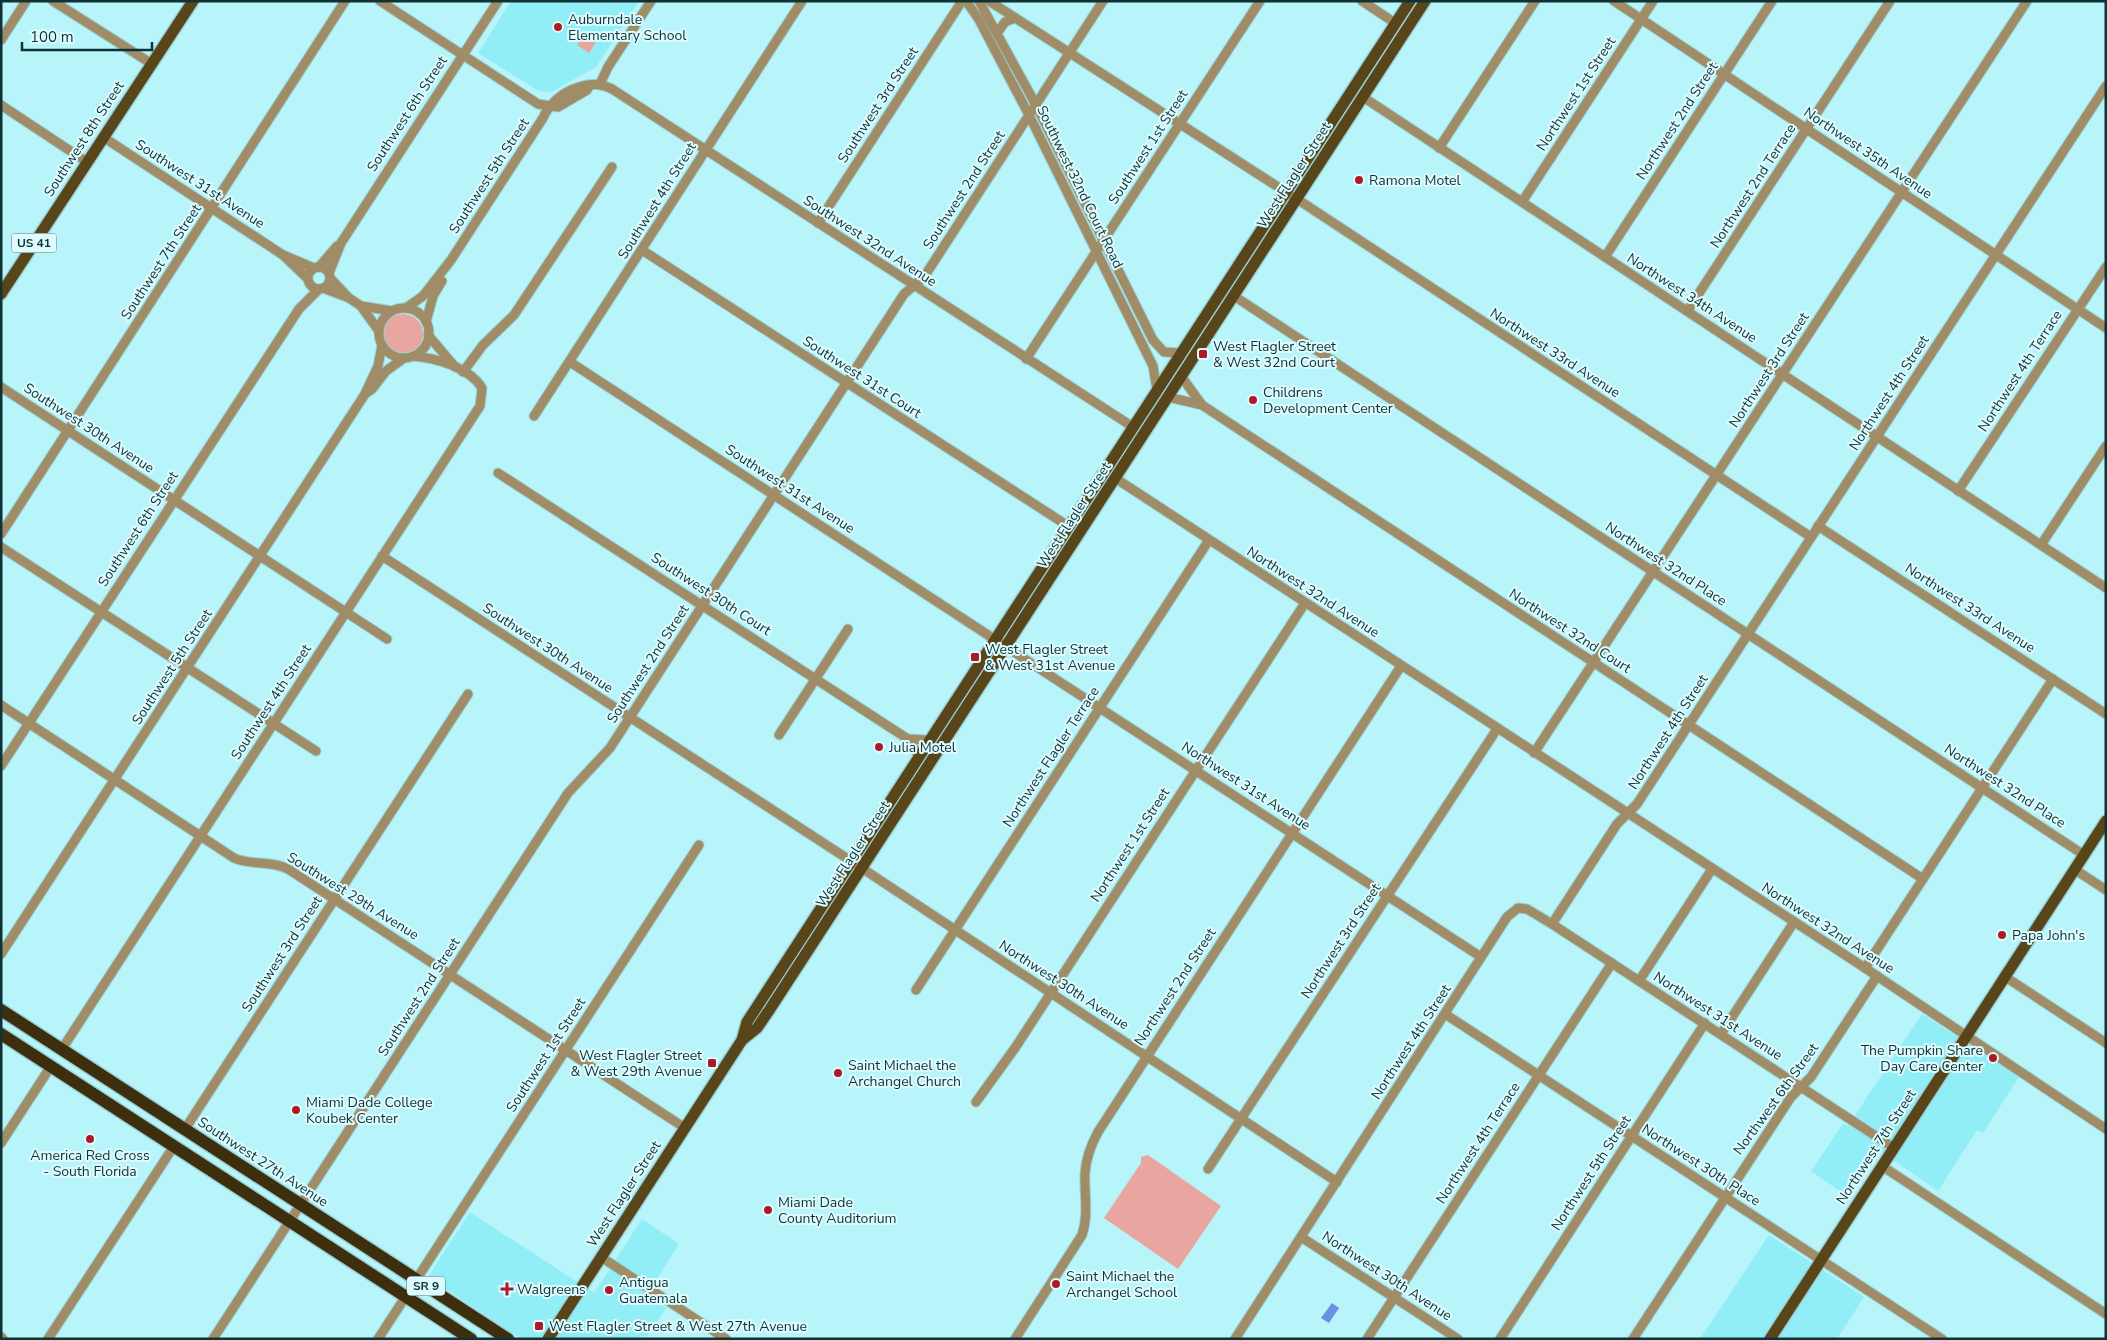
<svg xmlns="http://www.w3.org/2000/svg" width="2107" height="1340" font-family="'Nunito Sans',sans-serif">
  <style>
    .built { fill: #91edf6 }
    .green { fill: #e9a5a0 }
    .water { fill: #6b92e2 }
    .lines { fill: none; stroke-linecap: round; stroke-linejoin: round }
    .minor-casing { stroke: #99d2d7; stroke-width: 11 }
    .major-casing { stroke: #99d2d7; stroke-width: 14 }
    .highway-casing { stroke: #99d2d7; stroke-width: 15 }
    .minor { stroke: #a08d67; stroke-width: 9 }
    .major { stroke: #59451a; stroke-width: 11 }
    .highway { stroke: #3d2e0e; stroke-width: 12 }
    .poi-dot { fill: #ad1a26; stroke: #defcff; stroke-width: 2 }
    .labels { text-anchor: middle; dominant-baseline: central; stroke-width: 4; stroke-linejoin: round; paint-order: stroke }
    .shield { fill: #defcff; stroke: #4e6f72; stroke-width: 1 }
    .shield-label { font-size: 12px; font-weight: bold; fill: #103235 }
    .poi-label { font-size: 14px; fill: #103235; stroke: #defcff; text-anchor: start }
    .street-label { font-size: 14px; fill: #103235; stroke: #defcff }
  </style>
  <rect width="100%" height="100%" fill="#b7f5fb"/>
  <!-- built -->
  <g class="built">
    <path d="M511 1H639L596 67 551 92 539 91 478 53Z"/>
    <path d="M1922 1014 2019 1077 1983 1133 1977 1130 1938 1191 1879 1150 1847 1196 1811 1171 1843 1124 1848 1126Z"/>
    <path d="M470 1212 594 1293 642 1219 679 1244 646 1296 666 1308 646 1338 641 1335 639 1339H522L428 1277Z"/>
    <path d="M1769 1235 1864 1297 1837 1339H1700Z"/>
  </g>
  <!-- green -->
  <g class="green">
    <path d="M584 35 596 42 589 53 577 45Z"/>
    <circle cx="403" cy="334" r="20"/>
    <path d="M1148 1155 1221 1206 1178 1269 1104 1218 1141 1163V1157Z"/>
  </g>
  <!-- water -->
  <path class="water" d="M1332 1303 1339 1308 1329 1323 1321 1318Z"/>
  <g class="lines">
    <defs>
      <g id="minor">
        <path d="M53 1 152 64"/>
        <path d="M380 1 538 104 558 107 587 90 590 85"/>
        <path d="M966 1 978 18 1029 115 1153 366 1157 390"/>
        <path d="M979 1 1036 105 1153 340 1164 352 1181 353"/>
        <path d="M989 1 1303 203 1811 537"/>
        <path d="M1362 1 1395 23"/>
        <path d="M1614 1 2106 328"/>
        <path d="M997 33 1005 22 1015 18"/>
        <path d="M1 40 26 1"/>
        <path d="M600 84 608 67 651 1"/>
        <path d="M1363 97 2106 588"/>
        <path d="M1 105 87 162"/>
        <path d="M103 137 283 255 307 278"/>
        <path d="M1439 148 1535 1"/>
        <path d="M1522 202 1653 1"/>
        <path d="M818 223 962 1"/>
        <path d="M642 250 1068 526"/>
        <path d="M283 255 314 268"/>
        <path d="M1605 257 1772 1"/>
        <circle cx="319" cy="278" r="11"/>
        <path d="M319 267 337 246"/>
        <path d="M329 273 341 243 498 1"/>
        <path d="M330 278 349 298 361 306 379 331"/>
        <path d="M323 288 347 297"/>
        <path d="M1234 296 2084 855"/>
        <path d="M361 306 392 311"/>
        <path d="M406 308 423 296 451 260 543 118C553 94 587 76 612 89L1133 427"/>
        <circle cx="404" cy="333" r="25"/>
        <path d="M1688 310 1890 1"/>
        <path d="M426 322 433 296 442 281"/>
        <path d="M428 335 455 367"/>
        <path d="M1026 359 1260 1"/>
        <path d="M570 362 1481 957"/>
        <path d="M463 372 483 345 514 315 612 167"/>
        <path d="M1181 376 1202 405"/>
        <path d="M1 387 387 639"/>
        <path d="M365 394 372 389 386 371 404 358"/>
        <path d="M1168 397 1202 405 1923 879"/>
        <path d="M534 416 802 1"/>
        <path d="M498 473 908 739 929 740"/>
        <path d="M1115 478 1865 968 2106 1129"/>
        <path d="M1958 491 2106 267"/>
        <path d="M1818 526 2106 714"/>
        <path d="M1 534 345 1"/>
        <path d="M2041 545 2106 446"/>
        <path d="M1 547 316 751"/>
        <path d="M382 556 851 861 1337 1182"/>
        <path d="M1 705 234 858C252 866 270 860 288 869L685 1128"/>
        <path d="M779 735 848 629"/>
        <path d="M908 739 919 756"/>
        <path d="M1534 753 2027 1"/>
        <path d="M1 766 299 309 319 289"/>
        <path d="M2074 869 2106 890"/>
        <path d="M1552 924 1617 824 1637 804 2106 86"/>
        <path d="M1 954 365 394 378 366 382 345"/>
        <path d="M1865 968 2053 679"/>
        <path d="M2004 976 2106 1043"/>
        <path d="M1639 981 1712 869"/>
        <path d="M916 990 1209 540"/>
        <path d="M1445 1014 1942 1339"/>
        <path d="M1721 1034 1794 922"/>
        <path d="M62 1049 480 406 482 388C469 367 436 358 413 356"/>
        <path d="M976 1102 1015 1048 1305 603"/>
        <path d="M185 1129 468 694"/>
        <path d="M1 1143 51 1066"/>
        <path d="M1882 1166 2106 1314"/>
        <path d="M1208 1169 1497 729"/>
        <path d="M1301 1237 1458 1339"/>
        <path d="M601 1257 726 1339"/>
        <path d="M416 1280 699 845"/>
        <path d="M1 1337 3 1339"/>
        <path d="M48 1339 174 1146"/>
        <path d="M213 1339 568 793 610 748 904 294 924 277 1103 1"/>
        <path d="M378 1339 406 1296"/>
        <path d="M1015 1339 1082 1235C1089 1214 1084 1194 1085 1173 1086 1158 1091 1145 1098 1132L1401 666"/>
        <path d="M1235 1339 1507 917 1518 908 1527 909 1552 924 1894 1148"/>
        <path d="M1367 1339 1612 963"/>
        <path d="M1500 1339 1705 1023"/>
        <path d="M1633 1339 1791 1097 1811 1077 1877 976"/>
      </g>
      <g id="major">
        <path d="M1 294 193 1"/>
        <path d="M742 1040 747 1022 1410 1"/>
        <path d="M548 1339 742 1040 757 1028 770 1009 1425 1"/>
        <path d="M1770 1339 2106 821"/>
      </g>
      <g id="highway">
        <path d="M1 1010 508 1339"/>
        <path d="M1 1034 471 1339"/>
      </g>
    </defs>
    <!-- minor casing -->
    <use href="#minor" class="minor-casing"/>
    <!-- major casing -->
    <use href="#major" class="major-casing"/>
    <!-- highway casing -->
    <use href="#highway" class="highway-casing"/>
    <!-- minor -->
    <use href="#minor" class="minor"/>
    <!-- major -->
    <use href="#major" class="major"/>
    <!-- highway -->
    <use href="#highway" class="highway"/>
  </g>
  <!-- markers -->
  <g class="poi-dot">
    <circle cx="558" cy="27" r="5"/>
    <circle cx="1359" cy="180" r="5"/>
    <rect x="1198" y="349" width="10" height="10" rx="2.5"/>
    <circle cx="1253" cy="400" r="5"/>
    <rect x="970" y="652" width="10" height="10" rx="2.5"/>
    <circle cx="879" cy="747" r="5"/>
    <circle cx="2002" cy="935" r="5"/>
    <circle cx="1993" cy="1058" r="5"/>
    <rect x="707" y="1058" width="10" height="10" rx="2.5"/>
    <circle cx="838" cy="1073" r="5"/>
    <circle cx="296" cy="1110" r="5"/>
    <circle cx="90" cy="1139" r="5"/>
    <circle cx="768" cy="1210" r="5"/>
    <circle cx="1056" cy="1284" r="5"/>
    <path d="M504.5 1281.5h5v5h5v5h-5v5h-5v-5h-5v-5h5z"/>
    <circle cx="609" cy="1290" r="5"/>
    <rect x="534" y="1321" width="10" height="10" rx="2.5"/>
  </g>
  <g class="labels">
    <!-- shield labels -->
    <g class="shield">
      <rect x="11.5" y="233.5" width="45" height="19" rx="4"/>
      <rect x="407" y="1276.5" width="38" height="19" rx="4"/>
    </g>
    <g class="shield-label">
      <text x="34" y="243">US 41</text>
      <text x="426" y="1286">SR 9</text>
    </g>
    <!-- poi labels -->
    <g class="poi-label">
      <text x="568" y="19">Auburndale<tspan x="568" dy="16">Elementary School</tspan></text>
      <text x="1369" y="180">Ramona Motel</text>
      <text x="1213" y="346">West Flagler Street<tspan x="1213" dy="16">&amp; West 32nd Court</tspan></text>
      <text x="1263" y="392">Childrens<tspan x="1263" dy="16">Development Center</tspan></text>
      <text x="985" y="649">West Flagler Street<tspan x="985" dy="16">&amp; West 31st Avenue</tspan></text>
      <text x="889" y="747">Julia Motel</text>
      <text x="2012" y="935">Papa John's</text>
      <text x="1983" y="1050" text-anchor="end">The Pumpkin Share<tspan x="1983" dy="16">Day Care Center</tspan></text>
      <text x="702" y="1055" text-anchor="end">West Flagler Street<tspan x="702" dy="16">&amp; West 29th Avenue</tspan></text>
      <text x="848" y="1065">Saint Michael the<tspan x="848" dy="16">Archangel Church</tspan></text>
      <text x="306" y="1102">Miami Dade College<tspan x="306" dy="16">Koubek Center</tspan></text>
      <text x="90" y="1155" text-anchor="middle">America Red Cross<tspan x="90" dy="16">- South Florida</tspan></text>
      <text x="778" y="1202">Miami Dade<tspan x="778" dy="16">County Auditorium</tspan></text>
      <text x="1066" y="1276">Saint Michael the<tspan x="1066" dy="16">Archangel School</tspan></text>
      <text x="619" y="1282">Antigua<tspan x="619" dy="16">Guatemala</tspan></text>
      <text x="517" y="1289">Walgreens</text>
      <text x="549" y="1326">West Flagler Street &amp; West 27th Avenue</text>
    </g>
    <!-- street labels -->
    <g class="street-label">
      <text transform="translate(1576 94) rotate(-57)">Northwest 1st Street</text>
      <text transform="translate(878 105) rotate(-57)">Southwest 3rd Street</text>
      <text transform="translate(407 114) rotate(-57)">Southwest 6th Street</text>
      <text transform="translate(1677 121) rotate(-57)">Northwest 2nd Street</text>
      <text transform="translate(84 139) rotate(-57)">Southwest 8th Street</text>
      <text transform="translate(1148 147) rotate(-57)">Southwest 1st Street</text>
      <text transform="translate(1868 153) rotate(34)">Northwest 35th Avenue</text>
      <text transform="translate(1294 175) rotate(-57)">West Flagler Street</text>
      <text transform="translate(489 176) rotate(-57)">Southwest 5th Street</text>
      <text transform="translate(200 184) rotate(33)">Southwest 31st Avenue</text>
      <text transform="translate(1753 186) rotate(-57)">Northwest 2nd Terrace</text>
      <text transform="translate(1080 187) rotate(64)">Southwest 32nd Court Road</text>
      <text transform="translate(964 190) rotate(-57)">Southwest 2nd Street</text>
      <text transform="translate(657 201) rotate(-58)">Southwest 4th Street</text>
      <text transform="translate(870 241) rotate(33)">Southwest 32nd Avenue</text>
      <text transform="translate(161 262) rotate(-57)">Southwest 7th Street</text>
      <text transform="translate(1692 298) rotate(33)">Northwest 34th Avenue</text>
      <text transform="translate(1555 353) rotate(33)">Northwest 33rd Avenue</text>
      <text transform="translate(1769 370) rotate(-57)">Northwest 3rd Street</text>
      <text transform="translate(2020 371) rotate(-57)">Northwest 4th Terrace</text>
      <text transform="translate(862 377) rotate(33)">Southwest 31st Court</text>
      <text transform="translate(1889 393) rotate(-57)">Northwest 4th Street</text>
      <text transform="translate(89 428) rotate(33)">Southwest 30th Avenue</text>
      <text transform="translate(790 489) rotate(33)">Southwest 31st Avenue</text>
      <text transform="translate(1074 515) rotate(-57)">West Flagler Street</text>
      <text transform="translate(138 529) rotate(-57)">Southwest 6th Street</text>
      <text transform="translate(1666 564) rotate(33)">Northwest 32nd Place</text>
      <text transform="translate(1313 592) rotate(33)">Northwest 32nd Avenue</text>
      <text transform="translate(711 594) rotate(33)">Southwest 30th Court</text>
      <text transform="translate(1970 608) rotate(33)">Northwest 33rd Avenue</text>
      <text transform="translate(1570 631) rotate(33)">Northwest 32nd Court</text>
      <text transform="translate(548 648) rotate(33)">Southwest 30th Avenue</text>
      <text transform="translate(648 664) rotate(-57)">Southwest 2nd Street</text>
      <text transform="translate(172 667) rotate(-57)">Southwest 5th Street</text>
      <text transform="translate(271 702) rotate(-57)">Southwest 4th Street</text>
      <text transform="translate(1668 732) rotate(-57)">Northwest 4th Street</text>
      <text transform="translate(1051 757) rotate(-57)">Northwest Flagler Terrace</text>
      <text transform="translate(1246 786) rotate(33)">Northwest 31st Avenue</text>
      <text transform="translate(2005 786) rotate(33)">Northwest 32nd Place</text>
      <text transform="translate(1130 845) rotate(-57)">Northwest 1st Street</text>
      <text transform="translate(853 854) rotate(-57)">West Flagler Street</text>
      <text transform="translate(353 896) rotate(32)">Southwest 29th Avenue</text>
      <text transform="translate(1828 928) rotate(33)">Northwest 32nd Avenue</text>
      <text transform="translate(1341 941) rotate(-57)">Northwest 3rd Street</text>
      <text transform="translate(282 954) rotate(-57)">Southwest 3rd Street</text>
      <text transform="translate(1064 985) rotate(33)">Northwest 30th Avenue</text>
      <text transform="translate(1175 987) rotate(-57)">Northwest 2nd Street</text>
      <text transform="translate(419 997) rotate(-57)">Southwest 2nd Street</text>
      <text transform="translate(1718 1016) rotate(33)">Northwest 31st Avenue</text>
      <text transform="translate(1411 1042) rotate(-57)">Northwest 4th Street</text>
      <text transform="translate(546 1055) rotate(-57)">Southwest 1st Street</text>
      <text transform="translate(1776 1099) rotate(-54)">Northwest 6th Street</text>
      <text transform="translate(1478 1143) rotate(-57)">Northwest 4th Terrace</text>
      <text transform="translate(1876 1147) rotate(-57)">Northwest 7th Street</text>
      <text transform="translate(263 1162) rotate(33)">Southwest 27th Avenue</text>
      <text transform="translate(1701 1165) rotate(33)">Northwest 30th Place</text>
      <text transform="translate(1591 1173) rotate(-57)">Northwest 5th Street</text>
      <text transform="translate(624 1194) rotate(-57)">West Flagler Street</text>
      <text transform="translate(1387 1276) rotate(33)">Northwest 30th Avenue</text>
    </g>
  </g>
  <!-- border -->
  <rect width="2107" height="1340" fill="none" stroke="#103235" stroke-width="5"/>
  <!-- scale -->
  <path d="M22 42v8h130v-8" fill="none" stroke="#103235" stroke-width="2.5"/>
  <text x="30" y="42" font-size="15" fill="#103235" stroke="#defcff" stroke-width="4" paint-order="stroke">100 m</text>
</svg>
